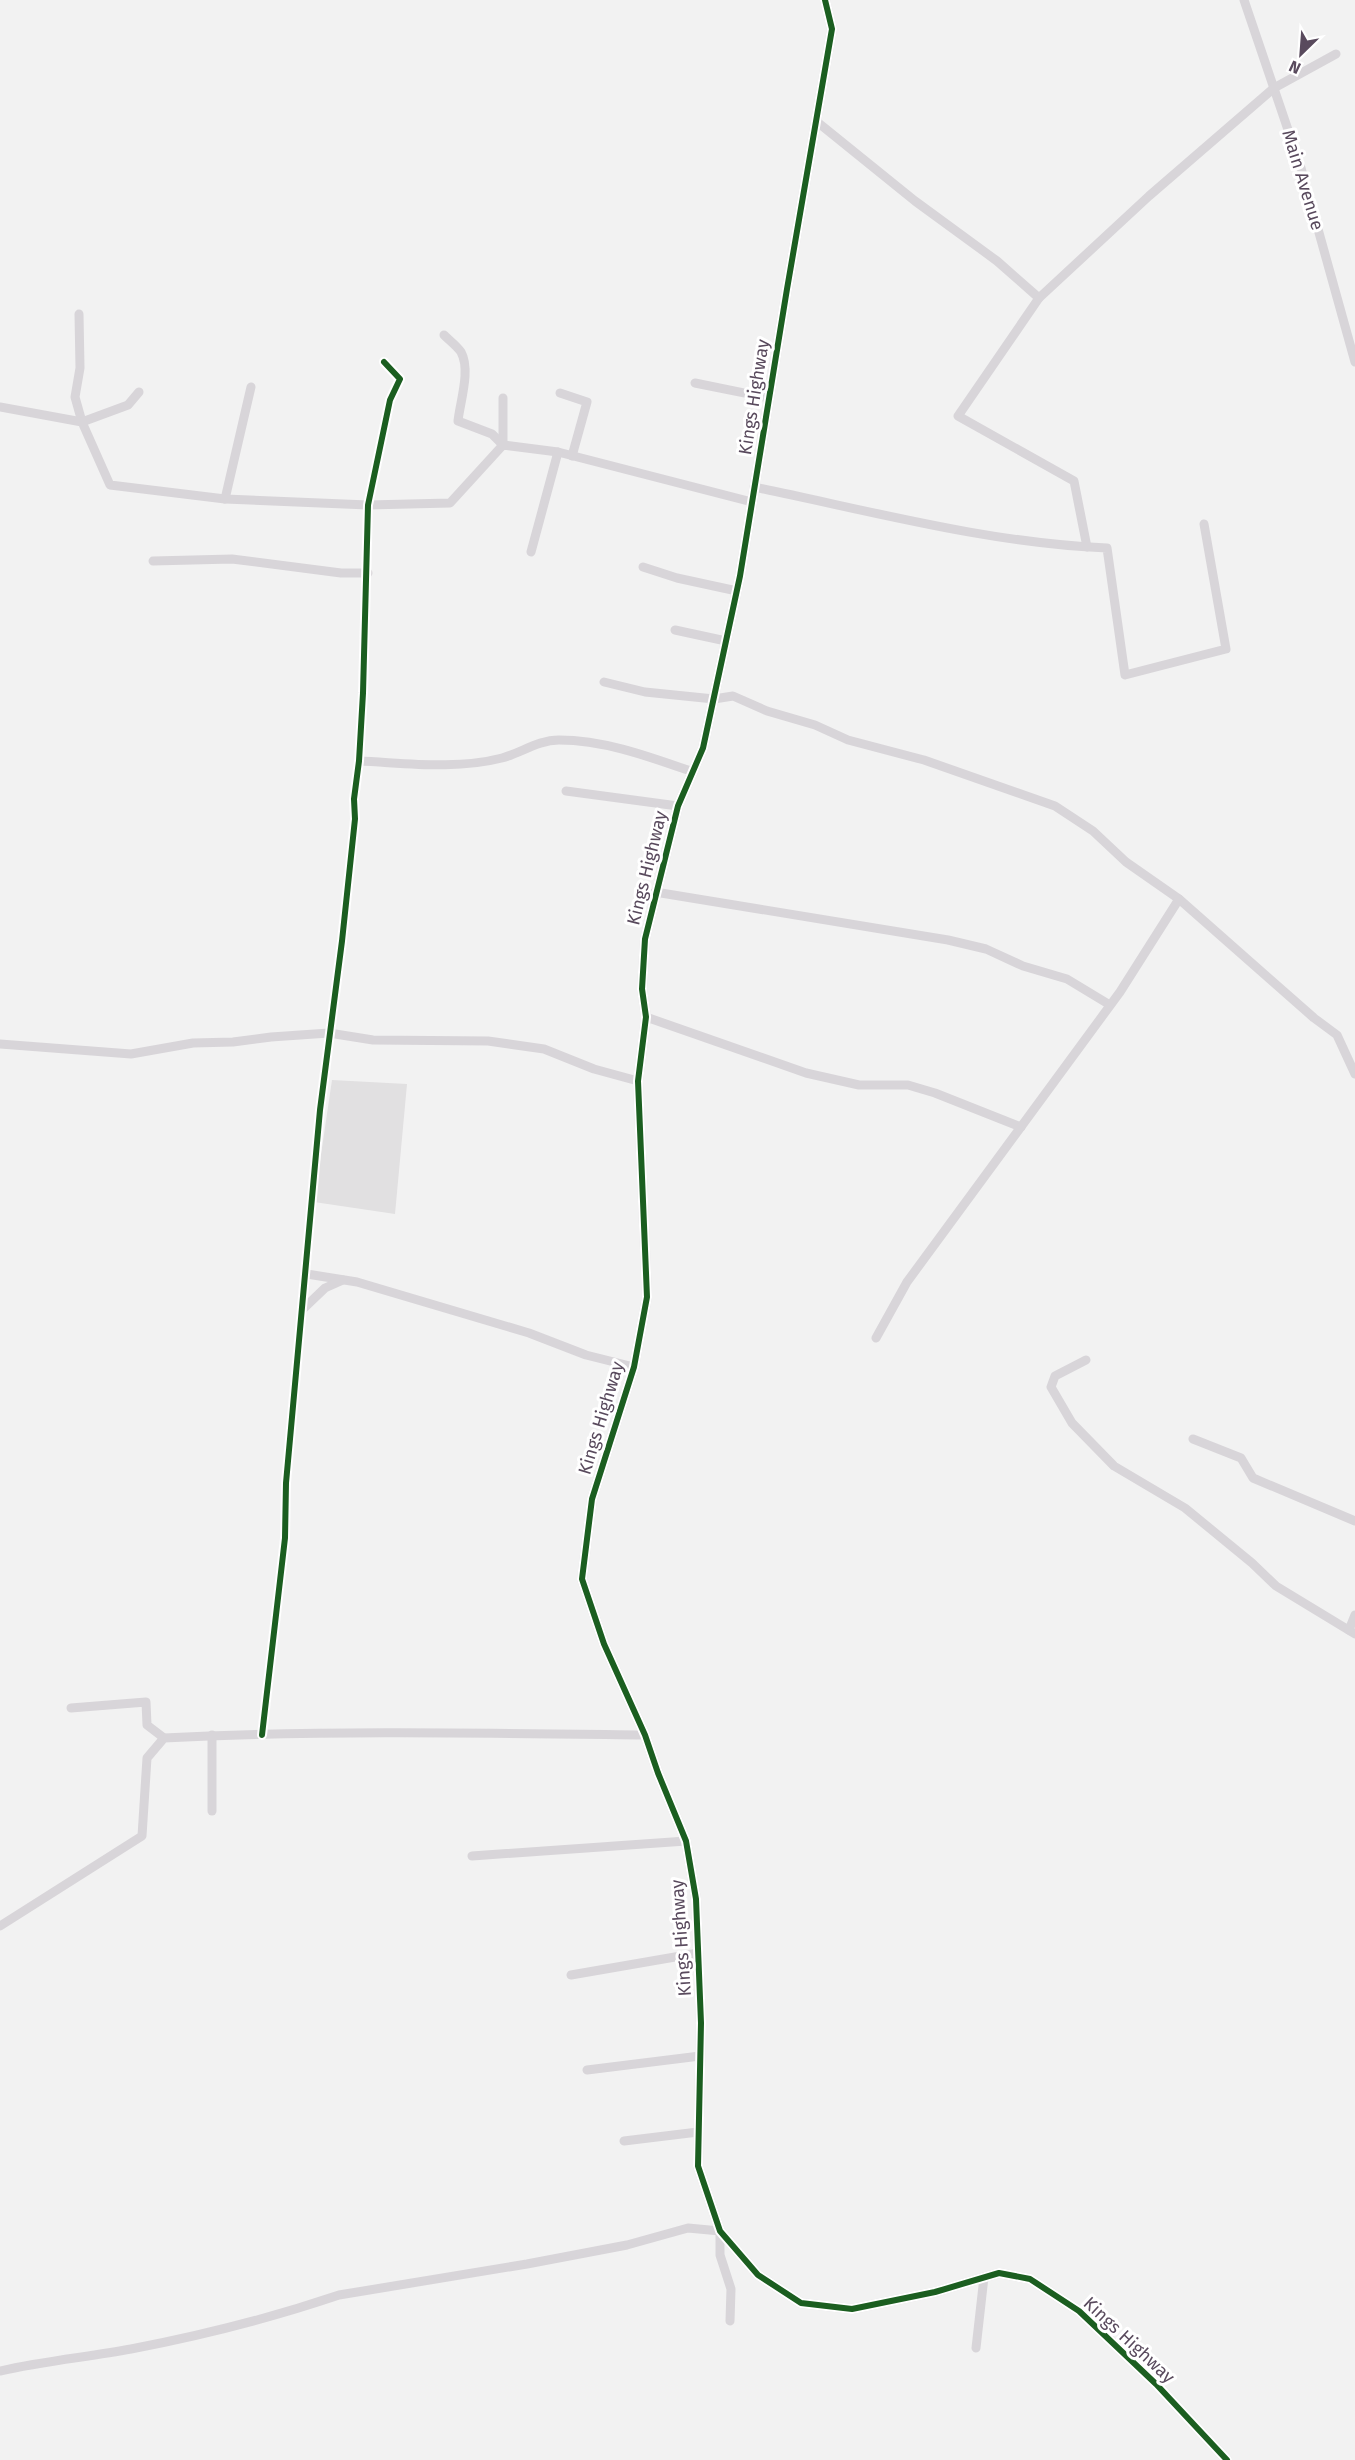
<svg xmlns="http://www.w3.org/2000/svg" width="1355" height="2460" font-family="'Fira Sans',sans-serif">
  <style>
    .education { fill: #e1e0e1 }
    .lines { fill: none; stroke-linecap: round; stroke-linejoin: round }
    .minor { stroke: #d8d5d9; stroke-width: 9 }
    .tertiary { stroke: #d8d5d9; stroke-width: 10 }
    .cycleway-casing { stroke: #fff; stroke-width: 10 }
    .cycleway { stroke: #1b5e20; stroke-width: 6 }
    .labels { text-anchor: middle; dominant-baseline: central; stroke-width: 6; stroke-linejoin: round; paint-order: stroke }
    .street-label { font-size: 18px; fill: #594a5d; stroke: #fff }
  </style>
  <rect width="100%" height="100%" fill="#f2f2f2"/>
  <!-- education -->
  <path class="education" d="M332 1080 407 1084 395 1214 314 1202Z"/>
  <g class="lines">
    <!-- minor -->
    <g class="minor">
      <path d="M1244 0 1301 168 1355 362"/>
      <path d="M816 121 915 201 997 261 1039 298"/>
      <path d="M79 314 80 368 75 397 82 422 128 405 139 392"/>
      <path d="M444 335C449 340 457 346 461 352 471 370 460 402 458 421L492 434 503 445"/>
      <path d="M695 383 769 398"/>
      <path d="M560 393 587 402 572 456"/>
      <path d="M0 407 82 422 110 485 225 499 368 505 450 503 503 445 558 452 752 502"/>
      <path d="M503 445V398"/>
      <path d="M754 487C871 511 988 543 1107 548L1125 675 1226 649 1204 524"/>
      <path d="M225 499 251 387"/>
      <path d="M1087 547 1074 481 958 416 1039 298 1149 196 1274 88 1336 54"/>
      <path d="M531 552 558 452"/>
      <path d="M153 561 232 559 341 573H368"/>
      <path d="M643 567 677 578 737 591"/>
      <path d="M675 630 726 641"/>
      <path d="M604 682 645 692 714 699 733 696 767 711 815 725 848 740 924 760 1055 806 1093 831 1126 862 1179 899 1314 1018 1337 1035 1355 1074"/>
      <path d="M359 761C406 763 455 770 502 758 521 753 538 740 559 740 605 740 650 757 693 772"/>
      <path d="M566 791 678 806"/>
      <path d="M655 892 948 940 986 949 1023 966 1067 979 1110 1005"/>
      <path d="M646 1017 806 1073 859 1085H908L935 1093 1021 1127"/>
      <path d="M0 1044 131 1054 193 1043 233 1042 271 1037 329 1033 373 1040 488 1041 544 1049 594 1069 638 1081"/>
      <path d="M307 1274 357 1282 529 1333 586 1355 634 1367"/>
      <path d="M302 1310 325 1288 343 1280"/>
      <path d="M876 1338 907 1282 1120 992 1179 899"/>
      <path d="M1086 1360 1055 1376 1051 1387 1072 1423 1114 1466 1185 1508 1252 1563 1276 1586 1355 1634"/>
      <path d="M1193 1439 1241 1458 1253 1478 1355 1521"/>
      <path d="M1349 1630 1355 1615"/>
      <path d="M71 1708 146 1702 147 1725 164 1738"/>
      <path d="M212 1735V1811"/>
      <path d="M262 1735 285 1538 286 1483 320 1110 342 941 355 819 354 799 359 761 363 693 368 505 390 400 400 379 384 362"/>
      <path d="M472 1856 686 1841"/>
      <path d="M0 1926 142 1836 147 1758 164 1738C324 1730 485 1733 645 1735"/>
      <path d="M571 1975 698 1953"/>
      <path d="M587 2070 700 2056"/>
      <path d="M624 2141 698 2132"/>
      <path d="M976 2348 984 2277"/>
      <path d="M0 2371C43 2361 88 2357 131 2349 199 2336 274 2317 339 2295L527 2264 627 2245 688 2228 720 2231V2255L731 2289 730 2321"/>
    </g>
    <!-- tertiary -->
    <path class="tertiary" d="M825 0 832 29 787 289 740 576 703 748 678 806 645 939 642 989 646 1017 638 1081 647 1297 634 1367 592 1499 582 1579 604 1644 645 1735 658 1773 686 1841 696 1899 701 2023 698 2166 720 2231 758 2275 801 2303 852 2309 935 2292 999 2273 1030 2279 1079 2311 1156 2384 1227 2460"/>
    <defs>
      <g id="cycleway">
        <path d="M825 0 832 29 787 289 740 576 703 748 678 806 645 939 642 989 646 1017 638 1081 647 1297 634 1367 592 1499 582 1579 604 1644 645 1735 658 1773 686 1841 696 1899 701 2023 698 2166 720 2231 758 2275 801 2303 852 2309 935 2292 999 2273 1030 2279 1079 2311 1156 2384 1227 2460"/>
        <path d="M262 1735 285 1538 286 1483 320 1110 342 941 355 819 354 799 359 761 363 693 368 505 390 400 400 379 384 362"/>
      </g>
    </defs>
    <!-- cycleway casing -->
    <use href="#cycleway" class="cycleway-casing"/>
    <!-- cycleway -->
    <use href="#cycleway" class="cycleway"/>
  </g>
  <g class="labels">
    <!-- street labels -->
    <g class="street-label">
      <text transform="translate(1303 180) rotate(73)">Main Avenue</text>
      <text transform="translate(754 397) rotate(-81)">Kings Highway</text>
      <text transform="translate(647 868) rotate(-76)">Kings Highway</text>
      <text transform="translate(601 1418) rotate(-73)">Kings Highway</text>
      <text transform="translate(681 1938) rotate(-94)">Kings Highway</text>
      <text transform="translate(1129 2340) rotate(43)">Kings Highway</text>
    </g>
  </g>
  <!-- north arrow -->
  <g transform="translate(1301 54) rotate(205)" stroke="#ffffff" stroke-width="4.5" paint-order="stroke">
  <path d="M0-4.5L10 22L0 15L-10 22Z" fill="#594a5d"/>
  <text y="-9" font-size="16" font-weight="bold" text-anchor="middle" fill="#594a5d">N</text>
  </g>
</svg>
